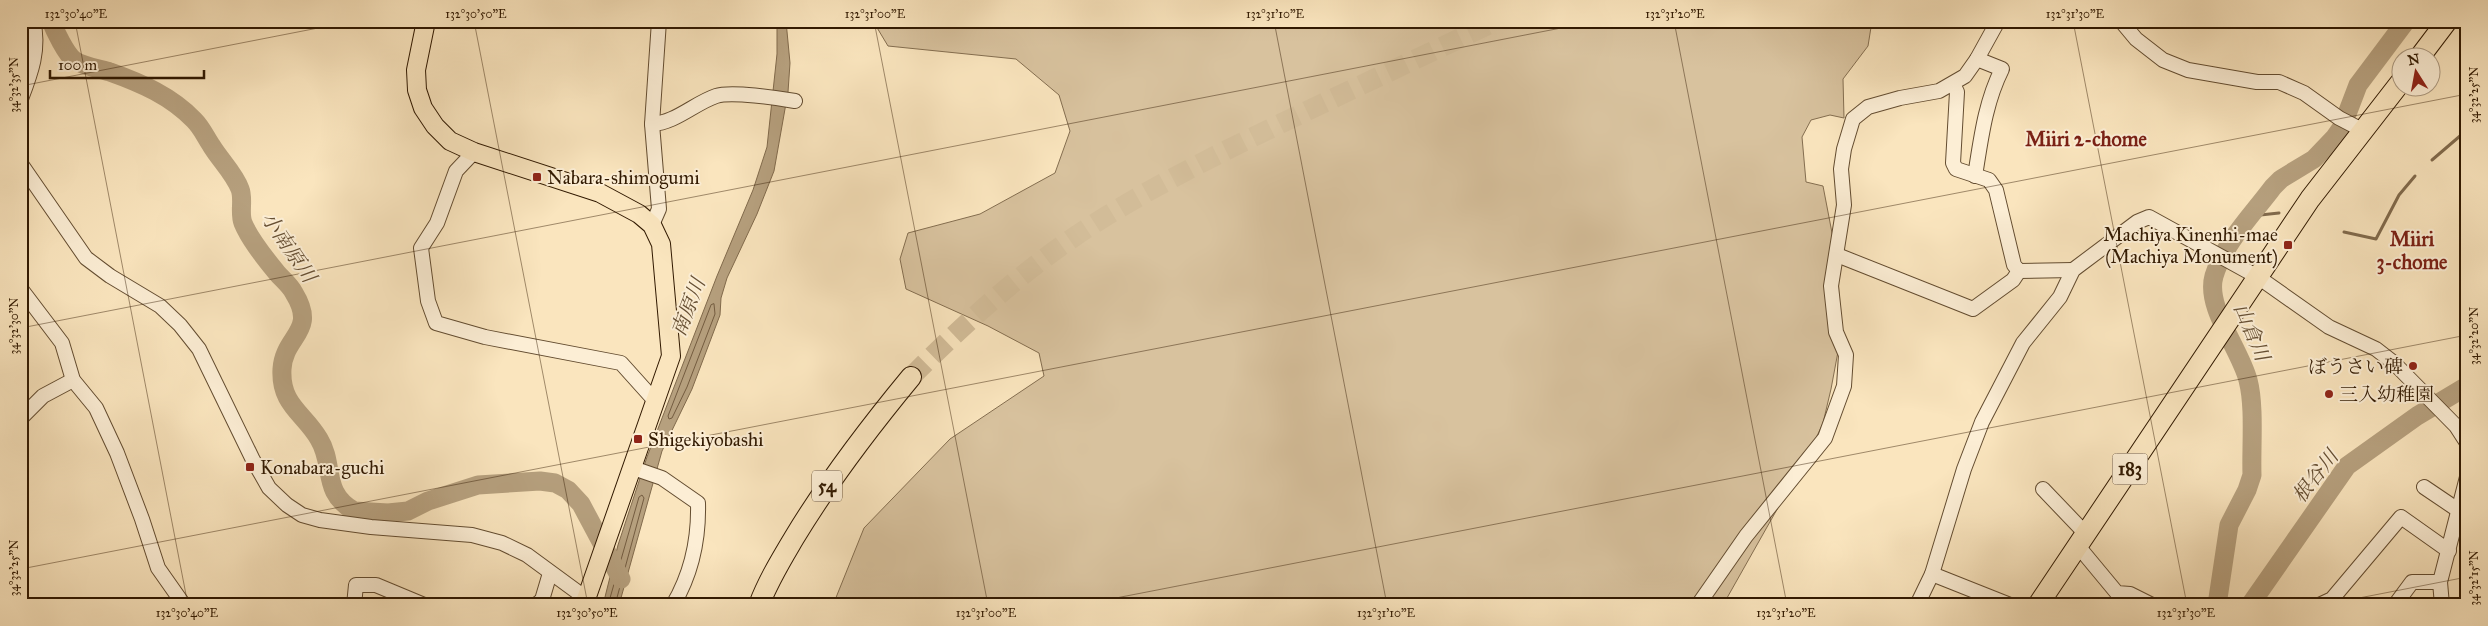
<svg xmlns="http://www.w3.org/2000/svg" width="2488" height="626" font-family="'IM FELL Great Primer','Noto Serif JP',serif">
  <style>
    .green { fill: #d8c29e; stroke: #846e50 }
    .water { fill: #b6a07e; stroke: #816a4c }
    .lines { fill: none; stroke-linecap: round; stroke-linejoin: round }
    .shore { stroke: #745c40; stroke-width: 1 }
    .stream { stroke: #816a4c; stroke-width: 3 }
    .river { stroke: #b6a07e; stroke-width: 19 }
    .highway-tunnel { stroke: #d2bc98; stroke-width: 20; stroke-dasharray: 20 10; stroke-linecap: butt }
    .minor-casing { stroke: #634c30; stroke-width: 16 }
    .major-casing { stroke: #311901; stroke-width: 20 }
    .highway-casing { stroke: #311901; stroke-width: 22 }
    .minor { stroke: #fceed5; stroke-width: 14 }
    .major { stroke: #fae5be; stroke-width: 18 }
    .highway { stroke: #fae5be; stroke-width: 20 }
    .ticks { fill: none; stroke: #311901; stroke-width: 1; stroke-opacity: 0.45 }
    .poi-dot { fill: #8f2418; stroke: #fceed5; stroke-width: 2 }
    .labels { text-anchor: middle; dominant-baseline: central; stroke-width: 4; stroke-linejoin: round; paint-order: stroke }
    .shield { fill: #fceed5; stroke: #6e5941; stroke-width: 1 }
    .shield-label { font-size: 18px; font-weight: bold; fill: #311901 }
    .poi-label { font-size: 19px; fill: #311901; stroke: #fceed5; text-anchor: start }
    .neighbourhood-label { font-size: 20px; font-weight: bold; fill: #7a1f14; stroke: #fceed5 }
    .water-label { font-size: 20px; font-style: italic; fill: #664f33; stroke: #fceed5 }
    .neatline { fill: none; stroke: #311901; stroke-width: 2 }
    .ticks-label { font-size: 12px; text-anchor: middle; fill: #311901 }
  </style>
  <rect width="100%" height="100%" fill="#fae5be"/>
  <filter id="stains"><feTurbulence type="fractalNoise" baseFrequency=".004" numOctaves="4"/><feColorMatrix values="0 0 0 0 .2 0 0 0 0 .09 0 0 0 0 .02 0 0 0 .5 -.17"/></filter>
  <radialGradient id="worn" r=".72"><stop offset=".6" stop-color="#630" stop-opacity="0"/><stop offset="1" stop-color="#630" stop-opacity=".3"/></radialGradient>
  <!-- green -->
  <path class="green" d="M873 21H1872L1868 46 1843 79 1844 118 1830 115 1811 120 1802 137 1806 182 1823 186 1838 264 1840 341 1831 389 1823 423 1810 451 1723 605H833L864 528 950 439 1044 376 1039 353 988 326 906 289 900 259 908 233 980 214 1055 173 1070 131 1059 95 1016 59 888 46Z"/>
  <!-- water -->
  <path class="water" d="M777 21H786L790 63 788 92 774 171 757 214 727 278 721 298 720 315 692 389 662 451 619 605H603L618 545 647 457 717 276 753 190 767 147 777 54Z"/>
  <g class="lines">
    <!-- shore -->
    <g class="shore">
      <path d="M714 304 715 314 687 387 672 418 669 419 668 416 711 305Z"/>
      <path d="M608 605 639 497 642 495 644 498 615 605"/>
    </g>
    <!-- stream -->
    <g class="stream">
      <path d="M2432 160 2467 130"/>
      <path d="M2251 216 2279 213"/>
      <path d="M2344 232 2376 239 2399 195 2415 176"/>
    </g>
    <!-- river -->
    <g class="river">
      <path d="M51 21C55 31 66 54 74 60 82 66 100 69 110 72 141 83 171 96 194 120 202 128 205 136 211 145 220 160 234 173 240 189 244 199 239 213 243 223 250 240 265 258 277 273 282 279 290 285 294 293 318 332 284 335 282 369 280 405 304 413 319 439 335 465 321 492 354 511L388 513 408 511 428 501 478 485 540 481 555 483 568 490 581 504 621 579"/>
      <path d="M2217 605 2229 525 2247 490 2252 475C2251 446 2255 407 2248 380 2240 349 2205 307 2214 276 2224 243 2253 214 2273 187L2281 179 2314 159 2335 137 2342 127 2358 85 2406 21"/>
      <path d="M2250 605 2347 466 2417 416 2467 386"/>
    </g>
    <!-- highway-tunnel -->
    <path class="highway-tunnel" d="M911 377C966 322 1023 270 1089 227 1159 182 1234 146 1309 110 1371 80 1434 51 1496 21"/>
    <defs>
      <g id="minor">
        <path d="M2121 21 2136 39 2163 60 2188 70 2257 82H2279L2304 93 2339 118 2364 131"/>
        <path d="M1953 84 1957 92 1953 163 1956 169 1989 180 1996 190 2014 265 2019 271 2073 270"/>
        <path d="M21 99C31 73 40 49 33 21"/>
        <path d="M652 124C675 123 695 103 716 96 731 91 778 98 795 101"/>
        <path d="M474 152 456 171 437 223 421 248 428 301 436 323 485 337 621 363 656 402"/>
        <path d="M21 164 86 258 110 276 160 306 180 325 199 349 253 460 269 488 287 505 302 515 320 520 371 527 472 535 502 543 527 555 587 599"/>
        <path d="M1975 176C1981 139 1985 103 2002 69L1977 59"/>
        <path d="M652 225 659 209 652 124 659 21"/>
        <path d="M1837 255 1973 309 2013 280 2019 271"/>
        <path d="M21 289 62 343 73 380 96 408 117 453 142 519 158 568 184 605"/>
        <path d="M21 418 43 396 73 380"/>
        <path d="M633 468 662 478 698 503C699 540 692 573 673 605"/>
        <path d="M2424 487 2458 510"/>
        <path d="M2043 489 2086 534"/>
        <path d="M2078 546 2117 593 2130 594 2152 605"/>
        <path d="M1932 574 2010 605"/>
        <path d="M354 605 356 585H376L424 605"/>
        <path d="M536 605 542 600 550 573"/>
        <path d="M1698 605 1746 536 1825 438 1844 386 1846 355 1836 332 1831 286 1844 205 1841 169 1844 149 1853 119 1868 107 1900 98 1939 91 1965 76 1977 59 1998 21"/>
        <path d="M1917 605 1932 574 1964 469 1982 422 2023 343 2060 297 2073 270 2137 222 2149 217 2258 277 2329 327 2376 349 2394 363 2456 426 2467 443"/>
        <path d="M2319 605 2332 599 2401 517 2449 551"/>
        <path d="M2395 605 2412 582H2440"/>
        <path d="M2442 605 2440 582 2467 477"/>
      </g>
      <path id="major" d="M426 21 416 70 417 90 423 108 435 126 450 141 474 152 600 193 639 214 652 225 661 244 671 356 584 605"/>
      <g id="highway">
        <path d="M2419 58 2447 21"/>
        <path d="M759 605C768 581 781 560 794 538 829 480 868 429 911 377"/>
        <path d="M2038 605 2310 199 2400 83"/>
      </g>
    </defs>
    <!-- minor casing -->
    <use href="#minor" class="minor-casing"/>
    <!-- major casing -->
    <use href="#major" class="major-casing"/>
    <!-- highway casing -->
    <use href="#highway" class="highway-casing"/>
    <!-- minor -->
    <use href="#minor" class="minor"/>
    <!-- major -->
    <use href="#major" class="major"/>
    <!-- highway -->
    <use href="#highway" class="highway"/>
  </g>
  <!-- ticks -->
  <path class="ticks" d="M75 21 188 605M474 21 588 605M874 21 988 605M1274 21 1387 605M1674 21 1787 605M2073 21 2187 605M21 86 354 21M21 328 1597 21M21 569 2467 94M1080 605 2467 335M2323 605 2467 577"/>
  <!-- markers -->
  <g class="poi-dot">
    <rect x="532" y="172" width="10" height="10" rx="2.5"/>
    <rect x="2283" y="240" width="10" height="10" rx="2.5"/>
    <circle cx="2413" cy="366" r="5"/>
    <circle cx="2329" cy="394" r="5"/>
    <rect x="633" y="434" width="10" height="10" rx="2.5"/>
    <rect x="245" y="462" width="10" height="10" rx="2.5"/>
  </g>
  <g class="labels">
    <!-- shield labels -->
    <g class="shield">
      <rect x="2112.5" y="453.5" width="35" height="31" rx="4"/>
      <rect x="812" y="470.5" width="30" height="31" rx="4"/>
    </g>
    <g class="shield-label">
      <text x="2130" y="469">183</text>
      <text x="827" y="486">54</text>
    </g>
    <!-- poi labels -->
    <g class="poi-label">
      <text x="547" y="177">Nabara-shimogumi</text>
      <text x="2278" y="234" text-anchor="end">Machiya Kinenhi-mae<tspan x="2278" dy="22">(Machiya Monument)</tspan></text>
      <text x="2403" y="366" text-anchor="end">ぼうさい碑</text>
      <text x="2339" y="394">三入幼稚園</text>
      <text x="648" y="439">Shigekiyobashi</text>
      <text x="260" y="467">Konabara-guchi</text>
    </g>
    <!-- neighbourhood labels -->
    <g class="neighbourhood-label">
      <text x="2086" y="139">Miiri 2-chome</text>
      <text x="2412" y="239">Miiri<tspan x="2412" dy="23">3-chome</tspan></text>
    </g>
    <!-- water labels -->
    <g class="water-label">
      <text transform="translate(289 247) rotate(56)">小南原川</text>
      <text transform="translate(688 307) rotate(-69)">南原川</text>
      <text transform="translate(2252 332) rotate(67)">山倉川</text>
      <text transform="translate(2315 476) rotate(-52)">根谷川</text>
    </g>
  </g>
  <!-- margin -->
  <rect width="2488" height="626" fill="none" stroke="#fae5be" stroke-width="55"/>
  <!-- north arrow -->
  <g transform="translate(2416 72) rotate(349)"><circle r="24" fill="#fceed5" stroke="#ab9980"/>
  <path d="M0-4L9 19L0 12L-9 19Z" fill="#8f2418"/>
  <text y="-8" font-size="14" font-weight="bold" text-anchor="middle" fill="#311901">N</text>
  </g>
  <!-- scale -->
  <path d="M50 70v8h154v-8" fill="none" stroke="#311901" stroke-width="2.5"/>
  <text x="58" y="70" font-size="15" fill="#311901" stroke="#fceed5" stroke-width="4" paint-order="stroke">100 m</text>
  <rect x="28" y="28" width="2432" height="570" class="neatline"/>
  <g class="ticks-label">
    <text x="76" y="18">132°30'40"E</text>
    <text x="476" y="18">132°30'50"E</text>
    <text x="875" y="18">132°31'00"E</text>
    <text x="1275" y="18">132°31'10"E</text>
    <text x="1675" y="18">132°31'20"E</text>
    <text x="2075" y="18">132°31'30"E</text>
    <text transform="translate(14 85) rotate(-90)" y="4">34°32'35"N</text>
    <text transform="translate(2474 95) rotate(-90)" y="4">34°32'25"N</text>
    <text transform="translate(14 326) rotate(-90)" y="4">34°32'30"N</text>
    <text transform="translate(2474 336) rotate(-90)" y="4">34°32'20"N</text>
    <text transform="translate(14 568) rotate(-90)" y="4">34°32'25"N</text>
    <text transform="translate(2474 578) rotate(-90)" y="4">34°32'15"N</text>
    <text x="187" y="617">132°30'40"E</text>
    <text x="587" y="617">132°30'50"E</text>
    <text x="986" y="617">132°31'00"E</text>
    <text x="1386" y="617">132°31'10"E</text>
    <text x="1786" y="617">132°31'20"E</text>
    <text x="2186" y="617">132°31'30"E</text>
  </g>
  <rect width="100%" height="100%" filter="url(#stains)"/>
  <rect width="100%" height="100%" fill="url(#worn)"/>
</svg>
